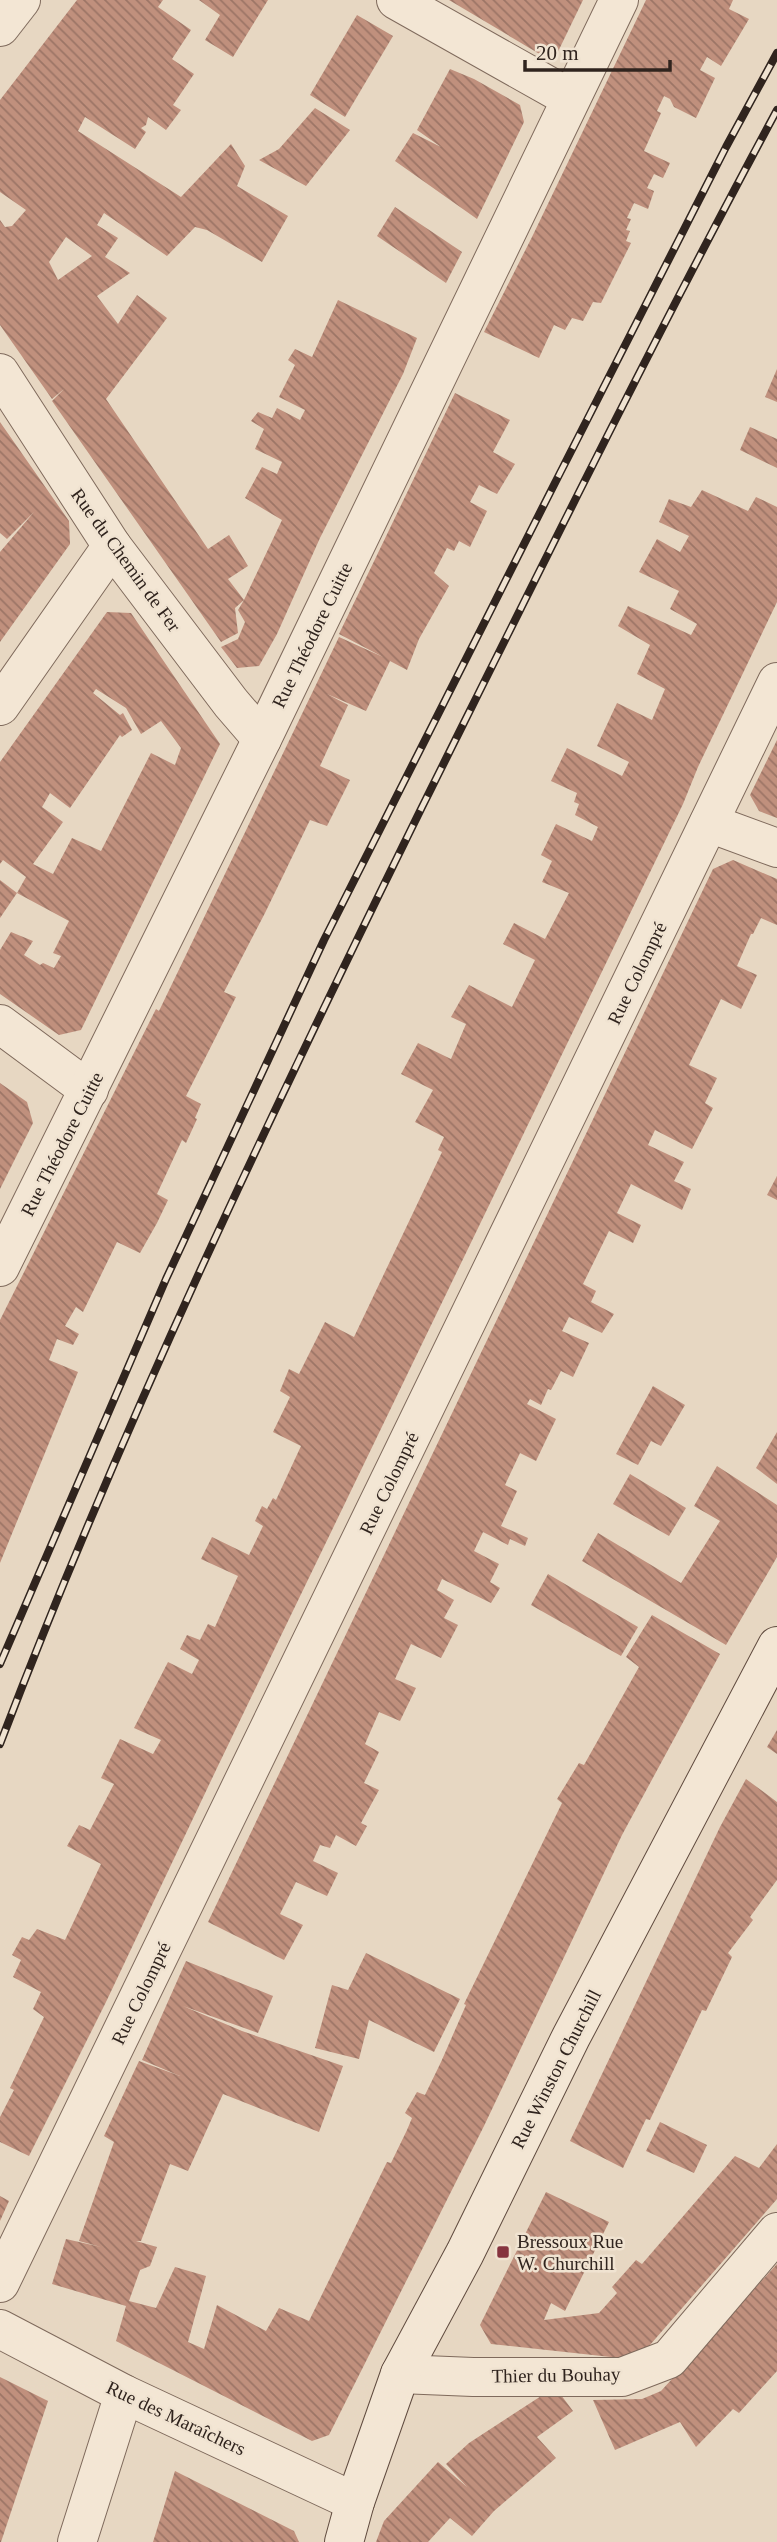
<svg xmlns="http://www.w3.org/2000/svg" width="777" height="2542" font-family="Georgia,serif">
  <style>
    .building { fill: url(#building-back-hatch); fill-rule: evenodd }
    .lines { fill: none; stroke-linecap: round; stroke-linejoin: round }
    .minor-casing { stroke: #7f6a5c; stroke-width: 40 }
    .secondary-casing { stroke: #604b3f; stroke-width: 40 }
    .minor { stroke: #f3e6d4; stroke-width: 38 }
    .secondary { stroke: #f3e6d4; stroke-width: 38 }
    .rail-casing { stroke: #30241e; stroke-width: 8 }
    .rail { stroke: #f0e3d1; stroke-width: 5; stroke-dasharray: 16; stroke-linecap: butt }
    .poi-dot { fill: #86343f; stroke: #f0e3d1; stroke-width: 2.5 }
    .labels { text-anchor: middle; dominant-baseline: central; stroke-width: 5; stroke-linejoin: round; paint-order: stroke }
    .street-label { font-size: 19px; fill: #30241e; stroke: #f0e3d1 }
    .poi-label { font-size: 19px; fill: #30241e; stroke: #f0e3d1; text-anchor: start }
  </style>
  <defs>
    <pattern id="building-back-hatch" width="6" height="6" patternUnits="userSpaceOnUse" patternTransform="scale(1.75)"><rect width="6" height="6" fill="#c0907d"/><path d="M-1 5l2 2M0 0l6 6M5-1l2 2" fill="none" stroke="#9c7566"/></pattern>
  </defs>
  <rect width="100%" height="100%" fill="#e7d7c2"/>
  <!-- building -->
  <g class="building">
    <path d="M77 0H163L158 7 191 30 172 59 194 74 173 105 181 110 166 130 148 117 146 125 141 128 146 132 135 149 85 117 78 131 181 197 231 144 245 166 237 186 288 216 262 262 207 230 195 227 167 256 104 213 97 225 118 238 105 257 130 273 97 296 118 324 137 295 167 318 106 399 208 549 229 535 248 566 228 579 244 600 282 520 245 498 262 467 277 474 282 462 255 449 264 429 251 421 258 412 272 418 277 408 300 420 305 410 279 397 295 365 288 360 295 349 312 357 338 300 417 338 403 374 320 538 277 634 259 666 237 668 221 647 238 639 245 622 238 610 244 600 235 608 238 633 221 642 52 401 64 389 52 399 0 325V220L5 227 12 226 26 210 0 192V100ZM66 237 92 256 58 280 49 262Z"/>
    <path d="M199 0H268L233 57 205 40 220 15Z"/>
    <path d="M449 0H583L553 62Z"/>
    <path d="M646 0H733L729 9 749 19 721 66 707 57 700 70 715 78 696 118 674 107 670 99 664 96 657 111 661 113 644 151 670 163 663 178 654 174 647 188 654 191 648 209 634 203 627 218 631 219 626 230 630 231 626 241 631 243 601 303 593 302 583 321 572 318 565 330 554 325 539 358 484 332 532 237Z"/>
    <path d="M357 15 393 36 345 117 310 95Z"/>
    <path d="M450 69 474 79 520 105 524 122 477 219 395 161 413 133 441 147 417 130Z"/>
    <path d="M315 108 350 130 306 186 259 160 279 149Z"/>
    <path d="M395 207 462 252 446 283 377 236Z"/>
    <path d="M777 369V402L765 397Z"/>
    <path d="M455 393 510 420 493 452 515 464 497 494 479 485 470 502 487 511 470 547 459 541 454 551 447 548 434 573 449 586 419 639 407 670 390 661 366 711 327 694 348 705 320 766 350 780 327 826 310 820 265 913 224 992 236 997 186 1096 201 1104 195 1118 197 1119 186 1143 182 1140 157 1194 168 1200 157 1223 140 1253 117 1242 83 1312 76 1307 65 1326 79 1334 73 1345 57 1339 49 1360 78 1372 0 1563V1320L156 1009 159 1011 339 637 383 657 339 634Z"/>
    <path d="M0 422 69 521 70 544 0 642V552L34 512 7 539 0 533Z"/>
    <path d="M750 427 777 439V468L740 450Z"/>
    <path d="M702 490 748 511 756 497 777 507V602L698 767 683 804 217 1768 106 2002 29 2156 0 2142V2117L14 2090 10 2088 44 2017 33 2009 41 1992 13 1977 21 1960 12 1955 22 1937 29 1940 37 1929 65 1940 101 1864 67 1846 79 1825 90 1830 114 1784 101 1778 120 1739 153 1754 161 1740 134 1728 168 1662 192 1674 199 1660 180 1649 187 1635 200 1640 208 1624 215 1627 238 1576 201 1559 212 1537 249 1555 263 1526 255 1521 262 1506 267 1509 273 1498 276 1500 301 1446 273 1432 290 1397 280 1391 289 1369 299 1374 325 1322 354 1337 442 1152 438 1150 444 1137 415 1122 433 1090 401 1074 418 1043 451 1059 466 1024 451 1017 469 985 512 1007 535 960 503 944 514 923 545 939 569 893 542 882 552 861 541 855 556 824 592 841 598 827 575 815 579 804 574 802 577 793 551 781 567 748 622 776 629 762 597 746 617 703 652 720 665 689 637 674 650 645 618 626 628 606 691 635 697 624 670 609 679 591 639 572 657 539 680 552 689 536 659 522 669 499 691 507Z"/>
    <path d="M107 612 131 613 220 744 81 1030 59 1035 0 994V950L11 932 33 941 24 955 40 965 43 963 54 968 61 956 53 953 69 921 17 893 26 877 3 860 0 864V762ZM96 689 126 708 141 734 161 721 181 748 175 765 151 753 101 851 72 838 53 874 33 864 63 822 42 807 50 793 70 808 120 735 122 737 132 730 123 713 120 715 93 693Z"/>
    <path d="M777 740V818L759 811 750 795Z"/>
    <path d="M733 860 777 879V925L761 918 753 934H751L737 966 757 975 741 1009 721 999 689 1065 717 1078 705 1103 713 1108 692 1149 655 1130 648 1145 684 1162 674 1181 691 1189 682 1210 631 1184 617 1213 641 1225 633 1243 609 1231 583 1284 596 1291 591 1302 614 1314 602 1333 569 1317 562 1331 589 1343 573 1377 561 1371 551 1390 548 1389 541 1405 530 1399 527 1404 556 1419 536 1461 520 1453 505 1485 517 1491 501 1526 528 1538 525 1546 510 1539 508 1545 483 1532 474 1551 499 1564 490 1582 500 1588 491 1603 442 1579 437 1590 454 1600 444 1618 458 1625 441 1658 411 1644 395 1679 416 1688 400 1721 379 1712 365 1744 379 1752 364 1783 379 1790 361 1823 367 1826 356 1846 336 1835 330 1848 320 1845 313 1861 338 1873 327 1896 296 1882 280 1914 303 1925 284 1960 208 1922 713 869Z"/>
    <path d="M0 880 17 893 0 918Z"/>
    <path d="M0 1083 27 1102 33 1123 0 1189Z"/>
    <path d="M777 1176V1200L767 1195Z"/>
    <path d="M653 1386 685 1405 661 1446 651 1441 638 1465 616 1454Z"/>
    <path d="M777 1432V1484L756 1468Z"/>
    <path d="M717 1466 777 1505V1557L726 1645 582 1561 598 1533 681 1583 720 1521 694 1506Z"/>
    <path d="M630 1474 686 1508 669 1536 613 1504Z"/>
    <path d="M548 1574 638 1627 621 1656 531 1605Z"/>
    <path d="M652 1615 720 1654 622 1835 484 2126 329 2435 312 2441 116 2341 126 2306 52 2284 66 2239 101 2247 79 2241 114 2142 104 2136 139 2061 180 2076 142 2060 186 1961 273 1996 258 2033 183 2006 242 2031 343 2066 319 2132 223 2094 188 2171 170 2164 141 2241H136L157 2247 150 2266 140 2270 129 2301 156 2308 175 2267 206 2276 188 2342 204 2349 217 2305 266 2331 279 2308 309 2321 387 2162 391 2163 407 2130 412 2118 405 2113 417 2092 425 2095 441 2062 466 2005 464 2004 562 1803 557 1799 579 1763 584 1765 639 1667 626 1657Z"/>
    <path d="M777 1730V1754L767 1747Z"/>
    <path d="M746 1779 777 1802V1880L750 1917 753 1920 728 1953 732 1957 706 2011 702 2010 650 2120 646 2119 623 2168 570 2141 720 1827Z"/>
    <path d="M366 1953 460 1999 434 2052 369 2020 359 2059 315 2048 332 1985 348 1990Z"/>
    <path d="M660 2122 707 2145 694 2173 646 2151Z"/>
    <path d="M777 2144V2199L643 2353 629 2359 491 2344 480 2325 546 2192 609 2222 565 2311 551 2303 544 2320 599 2313 617 2293 612 2287 636 2260 642 2264 735 2156 759 2168Z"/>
    <path d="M0 2196 9 2201 0 2221Z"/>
    <path d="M777 2264V2371L739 2413 733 2409 696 2447 680 2422 615 2450 593 2400 642 2399 661 2391Z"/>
    <path d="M0 2377 48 2401 1 2542H0Z"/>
    <path d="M555 2387 573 2411 537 2437 556 2458 494 2511 472 2536 450 2518 428 2542H376L384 2521 438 2462 467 2487 446 2464 469 2443Z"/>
    <path d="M175 2471 294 2531 299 2542H153Z"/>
  </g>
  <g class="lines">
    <defs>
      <g id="minor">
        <path d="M396 0 570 98"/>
        <path d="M0 27 21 0"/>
        <path d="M0 373 112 546 231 703 262 739"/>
        <path d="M0 706 112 546"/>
        <path d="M709 823 777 848"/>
        <path d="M0 1024 89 1090"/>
        <path d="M0 1267 262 739 619 0"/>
        <path d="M0 2283 777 682"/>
        <path d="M0 2329 124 2394 355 2502"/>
        <path d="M400 2374 473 2377H622L669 2359 777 2232"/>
        <path d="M77 2542 124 2394"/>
      </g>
      <path id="secondary" d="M344 2542 355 2502 400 2374 465 2253 571 2037 777 1646"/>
    </defs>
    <!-- minor casing -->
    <use href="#minor" class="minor-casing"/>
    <!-- secondary casing -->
    <use href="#secondary" class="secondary-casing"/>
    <!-- minor -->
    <use href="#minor" class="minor"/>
    <!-- secondary -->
    <use href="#secondary" class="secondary"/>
    <defs>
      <g id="rail">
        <path d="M0 1664 166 1279 324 940 560 473 726 147 777 53"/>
        <path d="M0 1744C122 1424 271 1114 422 807 538 574 653 340 777 110"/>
      </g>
    </defs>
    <!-- rail casing -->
    <use href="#rail" class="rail-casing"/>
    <!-- rail -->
    <use href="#rail" class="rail"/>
  </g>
  <!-- markers -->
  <rect class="poi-dot" x="496" y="2245" width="14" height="14" rx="3.5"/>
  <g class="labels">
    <!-- street labels -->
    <g class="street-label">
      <text transform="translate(126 560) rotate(54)">Rue du Chemin de Fer</text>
      <text transform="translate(312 635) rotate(-64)">Rue Théodore Cuitte</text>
      <text transform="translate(637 973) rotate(-64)">Rue Colompré</text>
      <text transform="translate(62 1144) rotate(-63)">Rue Théodore Cuitte</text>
      <text transform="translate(389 1483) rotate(-64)">Rue Colompré</text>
      <text transform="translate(141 1993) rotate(-64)">Rue Colompré</text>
      <text transform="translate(556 2069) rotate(-63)">Rue Winston Churchill</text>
      <text transform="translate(556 2375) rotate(-1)">Thier du Bouhay</text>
      <text transform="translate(176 2418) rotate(25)">Rue des Maraîchers</text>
    </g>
    <!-- poi labels -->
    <g class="poi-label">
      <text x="517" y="2241">Bressoux Rue<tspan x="517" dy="22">W. Churchill</tspan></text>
    </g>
  </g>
  <!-- scale -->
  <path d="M525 60v10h145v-10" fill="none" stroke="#30241e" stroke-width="3.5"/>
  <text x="536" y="60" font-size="21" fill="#30241e" stroke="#f0e3d1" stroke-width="5" paint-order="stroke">20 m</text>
</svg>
